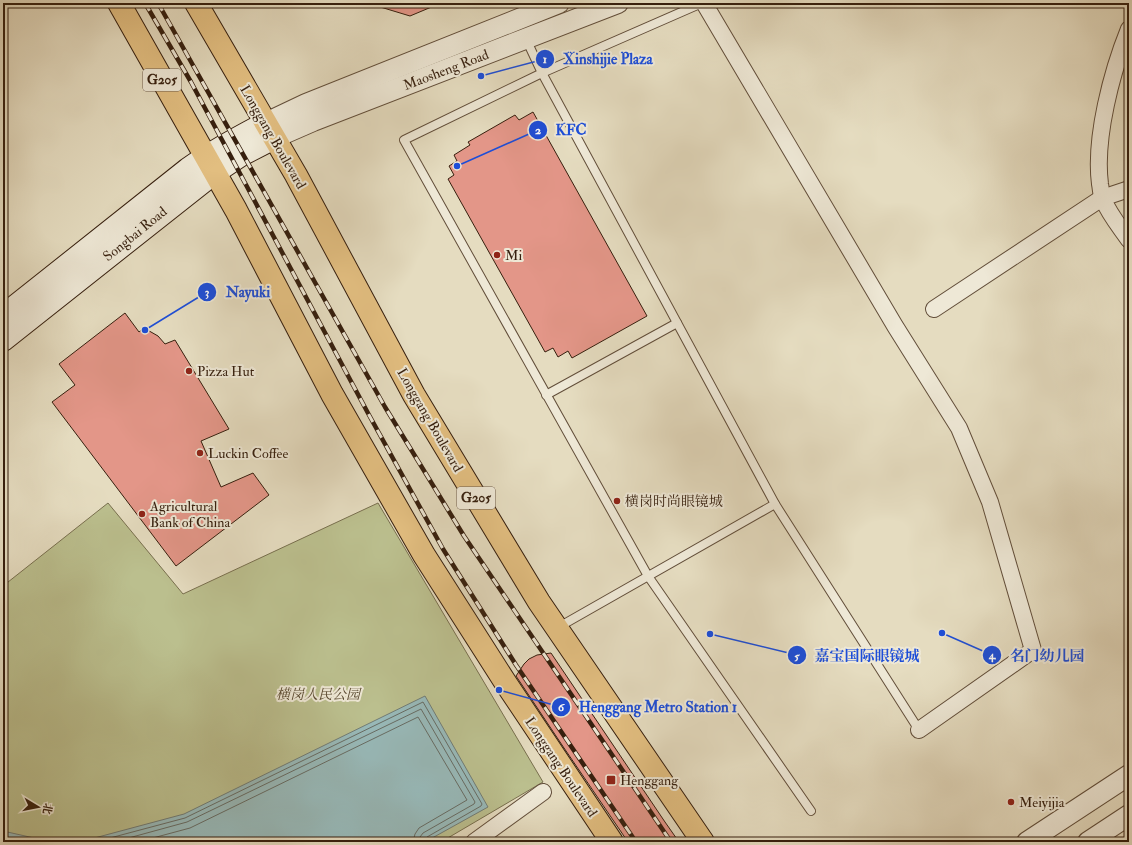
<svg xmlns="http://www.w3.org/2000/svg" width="1132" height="845" font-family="'IM FELL Double Pica','Noto Serif SC',serif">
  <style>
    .green { fill: #bbbf8e; stroke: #786f4e }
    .water { fill: #98baba; stroke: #717c75 }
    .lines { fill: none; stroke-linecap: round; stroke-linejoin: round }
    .shore { stroke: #676c64; stroke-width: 1 }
    .building { fill: #e39688; stroke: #361f0e }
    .service-casing { stroke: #624e3a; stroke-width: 10 }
    .minor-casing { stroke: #624e3a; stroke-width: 18 }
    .tertiary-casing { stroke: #624e3a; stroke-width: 22 }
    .secondary-casing { stroke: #361f0e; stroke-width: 24 }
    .trunk-casing { stroke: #361f0e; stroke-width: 24 }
    .service { stroke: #eee8d6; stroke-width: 8 }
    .minor { stroke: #eee8d6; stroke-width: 16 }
    .tertiary { stroke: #eee8d6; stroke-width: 20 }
    .secondary { stroke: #eee8d6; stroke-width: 22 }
    .trunk { stroke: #e2be80; stroke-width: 22 }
    .rail-casing { stroke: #361f0e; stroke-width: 4.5 }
    .rail { stroke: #eee8d6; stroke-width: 3; stroke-dasharray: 9; stroke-linecap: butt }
    .poi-dot { fill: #8f2418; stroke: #eee8d6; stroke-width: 1.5 }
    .labels { text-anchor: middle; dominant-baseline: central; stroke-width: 4; stroke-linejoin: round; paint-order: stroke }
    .shield { fill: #eee8d6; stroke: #6d5b4a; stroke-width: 1 }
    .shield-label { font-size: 13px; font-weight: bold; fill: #361f0e }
    .street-label { font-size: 14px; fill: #361f0e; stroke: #eee8d6 }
    .poi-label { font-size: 14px; fill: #361f0e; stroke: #eee8d6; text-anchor: start }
    .park-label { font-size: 14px; font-style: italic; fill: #57472e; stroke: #eee8d6 }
    .leader { fill: none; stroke: #1d4ed8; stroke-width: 1.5 }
    .callout-dot { fill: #1d4ed8; stroke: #eee8d6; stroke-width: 1.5 }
    .mark-label { font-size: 12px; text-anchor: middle; font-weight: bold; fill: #fff }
    .callout-label { font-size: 15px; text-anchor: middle; font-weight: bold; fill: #1d4ed8; stroke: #eee8d6; stroke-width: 4; stroke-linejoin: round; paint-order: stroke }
  </style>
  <rect width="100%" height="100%" fill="#e5dcc0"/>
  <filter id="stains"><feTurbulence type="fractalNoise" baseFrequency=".005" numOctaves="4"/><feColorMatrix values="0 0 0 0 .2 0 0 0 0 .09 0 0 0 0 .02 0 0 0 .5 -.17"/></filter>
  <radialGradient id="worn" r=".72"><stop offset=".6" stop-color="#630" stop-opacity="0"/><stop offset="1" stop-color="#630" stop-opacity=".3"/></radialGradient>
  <!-- green -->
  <path class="green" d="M108 503 183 594 378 503 543 782 441 842H3V586Z"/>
  <!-- water -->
  <g class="water">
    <path d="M425 696 488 807 425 842H87V840L184 814Z"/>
    <path d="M3 831 43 840V842H3Z"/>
  </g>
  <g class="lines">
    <!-- shore -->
    <g class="shore">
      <path d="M95 842 185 818 423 702 482 804 481 806 427 837 424 842"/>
      <path d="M114 842 187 822 421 709 475 802 474 804 423 833 420 837 419 842"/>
      <path d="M138 842 190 828 418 717 467 800 419 828 415 834 413 842"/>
    </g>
  </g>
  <!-- building -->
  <g class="building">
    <path d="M377 3H441L410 16 377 6Z"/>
    <path d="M533 112 647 316 572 358 568 351 558 357 553 348 545 352 448 179 454 175 449 166 457 161 454 155 470 145 468 142 515 115 519 120Z"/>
    <path d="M125 313 139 332 144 328 158 336 165 344 175 340 229 429 201 441 221 487 253 473 269 495 176 566 52 402 75 385 59 364Z"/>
    <path d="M551 653 665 822 679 842H628L564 748 516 676 524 664 529 659 537 655Z"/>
  </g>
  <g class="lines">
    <defs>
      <g id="service">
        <path d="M702 3 542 73 404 140 648 576 811 811"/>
        <path d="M526 39 542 73 775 504 919 730"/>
        <path d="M546 395 677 323"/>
        <path d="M557 628 775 504"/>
      </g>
      <g id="minor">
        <path d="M704 3 895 326 959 428 990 502 1033 650 919 730"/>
        <path d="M1129 29C1112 71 1094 138 1100 184 1101 189 1101 195 1103 199 1109 214 1120 227 1129 240"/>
        <path d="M934 309 1102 198 1129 189"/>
        <path d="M474 842 543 792"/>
      </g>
      <g id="tertiary">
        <path d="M266 123 306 104 559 3"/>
        <path d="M274 138 313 121 618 3"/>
        <path d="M1027 842 1129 775"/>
        <path d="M1088 842 1129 815"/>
      </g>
      <g id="secondary">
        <path d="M3 316 188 169C213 151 239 137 266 123"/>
        <path d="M3 340 214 173 241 155 274 138"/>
      </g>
      <g id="trunk">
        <path d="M119 3 236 210 332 394 424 555 507 685 612 842"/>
        <path d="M196 3 296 175 414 395 539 602 703 842"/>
      </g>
    </defs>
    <!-- service casing -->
    <use href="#service" class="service-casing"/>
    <!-- minor casing -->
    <use href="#minor" class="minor-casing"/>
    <!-- tertiary casing -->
    <use href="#tertiary" class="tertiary-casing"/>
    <!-- secondary casing -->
    <use href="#secondary" class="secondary-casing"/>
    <!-- trunk casing -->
    <use href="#trunk" class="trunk-casing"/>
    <!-- service -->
    <use href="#service" class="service"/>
    <!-- minor -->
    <use href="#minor" class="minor"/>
    <!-- tertiary -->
    <use href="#tertiary" class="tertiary"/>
    <!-- secondary -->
    <use href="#secondary" class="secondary"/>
    <!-- trunk -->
    <use href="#trunk" class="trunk"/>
    <defs>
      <g id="rail">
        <path d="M145 3 191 82 369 415 443 549 516 665 636 842"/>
        <path d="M158 3 385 407 464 536 671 842"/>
      </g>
    </defs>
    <!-- rail casing -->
    <use href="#rail" class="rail-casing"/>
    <!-- rail -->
    <use href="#rail" class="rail"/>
  </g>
  <!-- markers -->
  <g class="poi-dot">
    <circle cx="497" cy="255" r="4"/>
    <circle cx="189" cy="371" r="4"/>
    <circle cx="200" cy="453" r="4"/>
    <circle cx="617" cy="501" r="4"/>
    <circle cx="142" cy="514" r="4"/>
    <rect x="606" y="775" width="10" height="10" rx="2"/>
    <circle cx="1011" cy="802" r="4"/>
  </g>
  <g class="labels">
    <!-- shield labels -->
    <g class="shield">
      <rect x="143" y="69" width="38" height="22" rx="3"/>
      <rect x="457" y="487" width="38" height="22" rx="3"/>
    </g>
    <g class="shield-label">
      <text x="162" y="80">G205</text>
      <text x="476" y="498">G205</text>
    </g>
    <!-- street labels -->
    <g class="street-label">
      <text transform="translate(446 70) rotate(-21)">Maosheng Road</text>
      <text transform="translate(273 137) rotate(60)">Longgang Boulevard</text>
      <text transform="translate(135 234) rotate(-39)">Songbai Road</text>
      <text transform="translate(430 420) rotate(60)">Longgang Boulevard</text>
      <text transform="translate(561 767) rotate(56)">Longgang Boulevard</text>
    </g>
    <!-- poi labels -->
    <g class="poi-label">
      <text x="505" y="255">Mi</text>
      <text x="197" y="371">Pizza Hut</text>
      <text x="208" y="453">Luckin Coffee</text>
      <text x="625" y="501">横岗时尚眼镜城</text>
      <text x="150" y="506">Agricultural<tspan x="150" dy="16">Bank of China</tspan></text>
      <text x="620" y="780">Henggang</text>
      <text x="1019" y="802">Meiyijia</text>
    </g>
    <!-- park labels -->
    <g class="park-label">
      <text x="318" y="694">横岗人民公园</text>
    </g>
  </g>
  <!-- callouts -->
  <path class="leader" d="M481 76L545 59M457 166L538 130M145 330L207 292M942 633L992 655M710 634L797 655M499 690L561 707"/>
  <g class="callout-dot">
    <circle cx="481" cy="76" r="4"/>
    <circle cx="457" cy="166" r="4"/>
    <circle cx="145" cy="330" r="4"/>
    <circle cx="942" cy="633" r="4"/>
    <circle cx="710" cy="634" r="4"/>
    <circle cx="499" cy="690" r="4"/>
    <circle cx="545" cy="59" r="10"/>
    <circle cx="538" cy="130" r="10"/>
    <circle cx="207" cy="292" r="10"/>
    <circle cx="992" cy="655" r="10"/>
    <circle cx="797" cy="655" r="10"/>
    <circle cx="561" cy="707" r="10"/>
  </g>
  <g class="mark-label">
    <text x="545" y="63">1</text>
    <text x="538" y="134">2</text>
    <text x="207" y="296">3</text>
    <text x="992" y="659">4</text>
    <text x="797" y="660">5</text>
    <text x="561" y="711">6</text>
  </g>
  <g class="callout-label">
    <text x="608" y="64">Xinshijie Plaza</text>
    <text x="571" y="135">KFC</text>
    <text x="248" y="297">Nayuki</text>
    <text x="1047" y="661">名门幼儿园</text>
    <text x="867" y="661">嘉宝国际眼镜城</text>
    <text x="658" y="712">Henggang Metro Station 1</text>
  </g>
  <!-- margin -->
  <rect width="1132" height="845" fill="none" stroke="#e5dcc0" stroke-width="16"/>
  <rect x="4" y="4" width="1124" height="837" fill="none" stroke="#361f0e" stroke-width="2"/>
  <rect x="8" y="8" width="1116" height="829" fill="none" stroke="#361f0e"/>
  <!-- north arrow -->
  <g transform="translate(38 807) rotate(100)" stroke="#eee8d6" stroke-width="3" paint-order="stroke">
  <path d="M0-3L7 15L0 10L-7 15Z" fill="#361f0e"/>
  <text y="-6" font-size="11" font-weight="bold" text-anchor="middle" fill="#361f0e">北</text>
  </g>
  <rect width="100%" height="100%" filter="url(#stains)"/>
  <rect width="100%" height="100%" fill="url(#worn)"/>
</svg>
